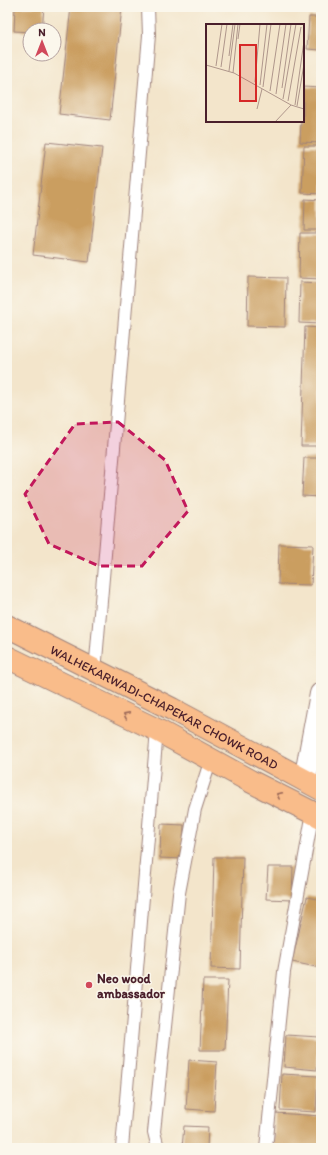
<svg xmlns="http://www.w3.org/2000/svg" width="328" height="1155" font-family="Itim,sans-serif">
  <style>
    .building { fill: #ca9e60 }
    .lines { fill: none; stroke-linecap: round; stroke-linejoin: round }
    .service-casing { stroke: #9e827b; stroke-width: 14 }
    .minor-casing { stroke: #9e827b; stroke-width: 24 }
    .primary-casing { stroke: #9e827b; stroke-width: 24 }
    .service { stroke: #fff; stroke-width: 12 }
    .minor { stroke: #fff; stroke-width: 22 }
    .primary { stroke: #f9bc8a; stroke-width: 22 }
    .oneway { stroke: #996656 }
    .marked { fill: #c2185b; fill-opacity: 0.2; stroke: #c2185b; stroke-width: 3; stroke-dasharray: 8 5; stroke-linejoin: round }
    .poi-dot { fill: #d1495b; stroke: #fbf7ec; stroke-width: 1.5 }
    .labels { text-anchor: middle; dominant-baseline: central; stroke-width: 3; stroke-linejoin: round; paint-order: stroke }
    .street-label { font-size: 13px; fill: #4a1f2b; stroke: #fbf7ec }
    .poi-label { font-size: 13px; font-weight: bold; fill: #4a1f2b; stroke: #fbf7ec; text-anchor: start }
    .inset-road { fill: none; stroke: #af968b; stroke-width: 1 }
    .view { fill: #d62828; fill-opacity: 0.15; stroke: #d62828; stroke-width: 2 }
    .inset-edge { fill: none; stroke: #4a1f2b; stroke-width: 2 }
  </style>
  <rect width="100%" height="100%" fill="#fbf7ec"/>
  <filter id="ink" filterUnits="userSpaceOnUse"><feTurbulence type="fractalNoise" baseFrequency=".025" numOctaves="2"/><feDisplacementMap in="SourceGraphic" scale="8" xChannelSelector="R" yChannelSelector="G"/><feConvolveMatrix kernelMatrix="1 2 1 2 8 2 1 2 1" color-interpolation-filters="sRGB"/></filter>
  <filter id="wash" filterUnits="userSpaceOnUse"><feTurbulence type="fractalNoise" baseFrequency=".012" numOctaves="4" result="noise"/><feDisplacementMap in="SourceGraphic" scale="16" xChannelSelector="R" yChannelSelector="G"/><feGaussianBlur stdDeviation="0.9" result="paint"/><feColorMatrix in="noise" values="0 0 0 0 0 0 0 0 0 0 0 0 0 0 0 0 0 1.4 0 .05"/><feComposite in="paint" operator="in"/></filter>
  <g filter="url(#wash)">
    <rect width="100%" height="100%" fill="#f3e5cb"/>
    <g id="blocks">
      <!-- building -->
      <g class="building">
        <path d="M15 7H44L42 30H30V32L14 31Z"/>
        <path d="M71 7H122L110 120 59 114Z"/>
        <path d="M305 7H321V11L305 10Z"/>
        <path d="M309 17H321V50L307 49Z"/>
        <path d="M303 87 321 88V143L300 142 301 121H303Z"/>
        <path d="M46 142 102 148 89 262 33 255Z"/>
        <path d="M304 146H321V194L302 193Z"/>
        <path d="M305 199 321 200V230H304Z"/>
        <path d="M300 233H321V279L299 278Z"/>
        <path d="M248 277 286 278 285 327 247 326Z"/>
        <path d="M300 282 321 283V324L299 323Z"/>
        <path d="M305 327 321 328V446H301Z"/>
        <path d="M304 458H321V497L302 496Z"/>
        <path d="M279 544 313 545 311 585 278 584Z"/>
        <path d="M161 824 184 825 183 859 160 858Z"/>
        <path d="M214 857H243L240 969 211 968Z"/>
        <path d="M268 867H293L292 900 266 899Z"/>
        <path d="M307 897 321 900V968L292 962Z"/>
        <path d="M203 980H228L225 1050H200Z"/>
        <path d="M286 1035 319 1037 317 1070 284 1067Z"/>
        <path d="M189 1060 217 1062 214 1111 186 1109Z"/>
        <path d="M282 1074 318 1076 316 1112 280 1110Z"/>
        <path d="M275 1113 321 1116V1148H273Z"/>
        <path d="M184 1126 208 1127 207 1148H182Z"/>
      </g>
    </g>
  </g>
  <g filter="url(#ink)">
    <use href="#blocks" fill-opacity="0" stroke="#9e827b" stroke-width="1"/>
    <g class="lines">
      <defs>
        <g id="service">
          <path d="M95 672 149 35 148 7"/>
          <path d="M122 1148 157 730"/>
          <path d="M158 1148 154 1132 179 893 195 809 211 759"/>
          <path d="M266 1148 284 972 313 812"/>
        </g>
        <path id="minor" d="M305 780 321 694"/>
        <g id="primary">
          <path id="s1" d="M7 626 172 709 321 789"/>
          <path d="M7 657 157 730 250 781 321 817"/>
        </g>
      </defs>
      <!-- service casing -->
      <use href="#service" class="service-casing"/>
      <!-- minor casing -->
      <use href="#minor" class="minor-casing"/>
      <!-- primary casing -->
      <use href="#primary" class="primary-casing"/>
      <!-- service -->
      <use href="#service" class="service"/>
      <!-- minor -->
      <use href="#minor" class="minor"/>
      <!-- primary -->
      <use href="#primary" class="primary"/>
    </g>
    <!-- one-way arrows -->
    <defs><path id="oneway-chevron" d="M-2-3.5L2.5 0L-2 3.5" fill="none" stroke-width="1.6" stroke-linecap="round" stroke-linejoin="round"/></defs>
    <g class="oneway">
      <use href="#oneway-chevron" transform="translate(126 715) rotate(-154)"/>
      <use href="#oneway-chevron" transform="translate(279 795) rotate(-153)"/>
    </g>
  </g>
  <!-- marked area -->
  <path class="marked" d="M118 422 165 460 188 511 142 566H99L49 544 25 494 75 424Z"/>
  <!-- markers -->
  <circle class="poi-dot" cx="89" cy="985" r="4"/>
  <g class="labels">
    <!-- street labels -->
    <g class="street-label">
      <text stroke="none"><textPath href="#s1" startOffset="177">WALHEKARWADI-CHAPEKAR CHOWK ROAD</textPath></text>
    </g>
    <!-- poi labels -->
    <g class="poi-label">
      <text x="97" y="978">Neo wood<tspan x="97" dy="15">ambassador</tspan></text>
    </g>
  </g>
  <!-- overview -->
  <g transform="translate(206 24)">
    <rect width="98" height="98" fill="#f3e5cb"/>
    <path class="inset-road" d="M32 15 34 0M23 32 27 0M0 41 28 49 85 81 98 85M10 42 16 0M15 43 21 0M23 47 29 0M27 49 32 0M49 58 54 0M54 61 61 0M57 63 65 0M76 64 85 0M64 67 74 0M70 70 80 0M77 75 90 0M82 77 95 3M89 81 98 17M91 82 98 40M51 85 56 65M69 98 85 81"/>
    <path class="view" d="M34 21H50V77H34Z"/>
    <rect width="98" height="98" class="inset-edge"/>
  </g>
  <!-- margin -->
  <rect width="328" height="1155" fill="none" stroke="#fbf7ec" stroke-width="24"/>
  <!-- north arrow -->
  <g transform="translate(42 42)"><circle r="19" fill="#fbf7ec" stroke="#b4a19f"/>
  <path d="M0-3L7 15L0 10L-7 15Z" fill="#d1495b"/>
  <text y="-6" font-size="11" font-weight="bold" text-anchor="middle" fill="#4a1f2b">N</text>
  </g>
</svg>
